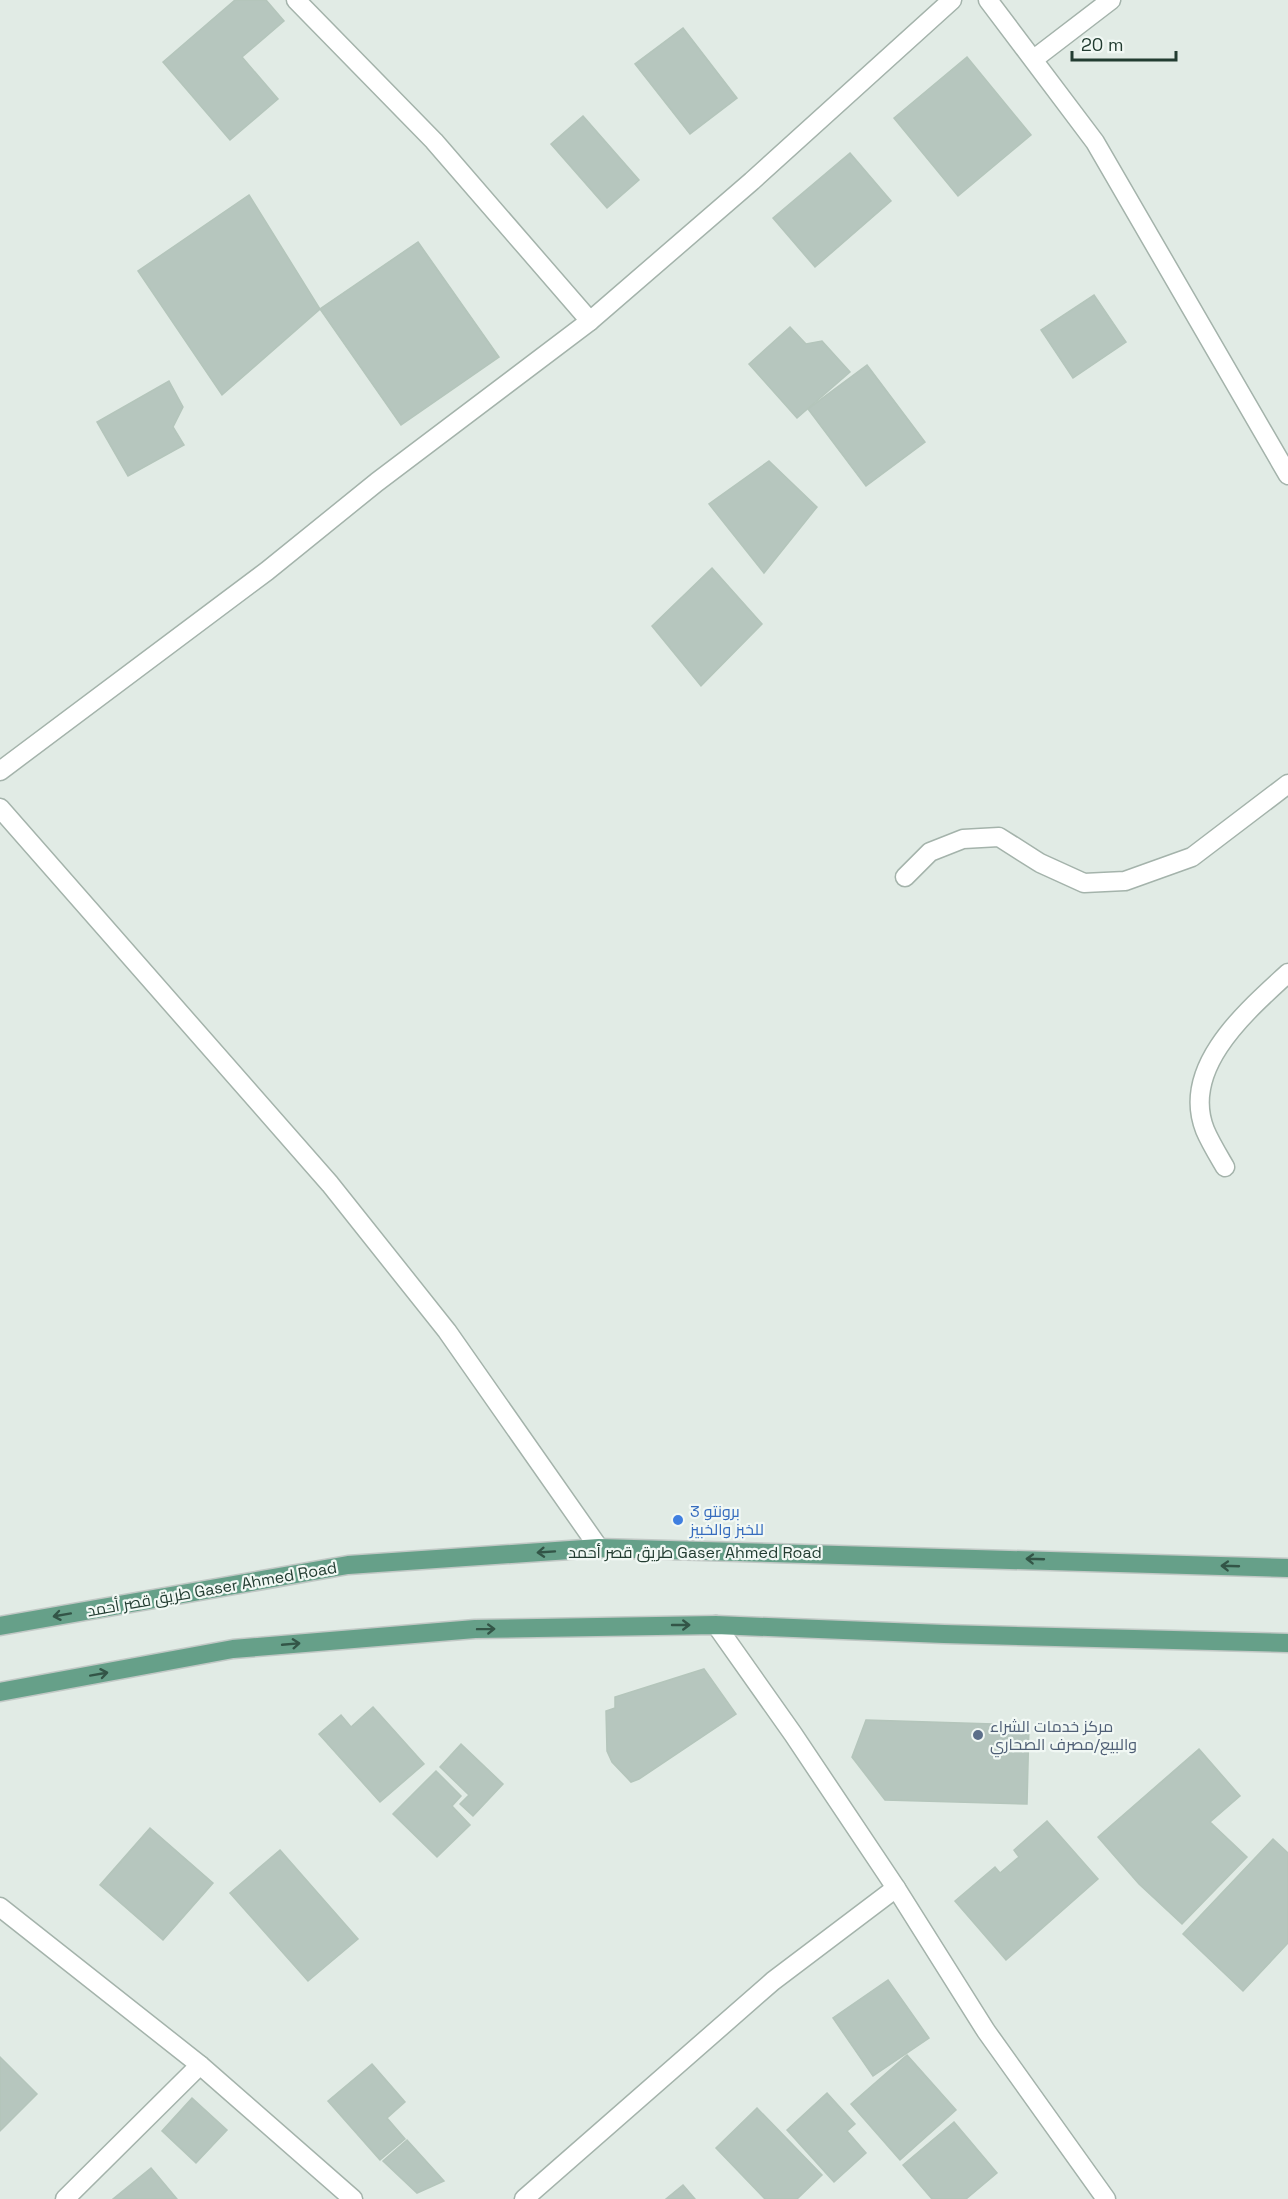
<svg xmlns="http://www.w3.org/2000/svg" width="1288" height="2199" font-family="'Space Grotesk',Cairo,sans-serif">
  <style>
    .building { fill: #b6c6be; stroke: #b4c5bb; stroke-width: 1.5 }
    .lines { fill: none; stroke-linecap: round; stroke-linejoin: round }
    .minor-casing { stroke: #a4b3ab; stroke-width: 21 }
    .tertiary-casing { stroke: #a4b3ab; stroke-width: 21 }
    .primary-casing { stroke: #c1c8c5; stroke-width: 21 }
    .minor { stroke: #fff; stroke-width: 18 }
    .tertiary { stroke: #fff; stroke-width: 18 }
    .primary { stroke: #66a089; stroke-width: 18 }
    .oneway { stroke: #335547 }
    .shop-dot { fill: #3f7fe0; stroke: #f1f8f4; stroke-width: 2 }
    .service-dot { fill: #5c6f8a; stroke: #f1f8f4; stroke-width: 2 }
    .labels { text-anchor: middle; dominant-baseline: central; stroke-width: 4.5; stroke-linejoin: round; paint-order: stroke }
    .shop-label { font-size: 16px; fill: #366cbe; stroke: #f1f8f4; text-anchor: start }
    .street-label { font-size: 16px; fill: #223c31; stroke: #f1f8f4 }
    .service-label { font-size: 16px; fill: #4e5e75; stroke: #f1f8f4; text-anchor: start }
  </style>
  <rect width="100%" height="100%" fill="#e1ebe5"/>
  <!-- building -->
  <g class="building">
    <path d="M235 0H266L284 21 242 57 278 99 230 140 163 62Z"/>
    <path d="M683 28 737 98 690 134 635 64Z"/>
    <path d="M967 57 1031 135 958 196 894 118Z"/>
    <path d="M583 116 639 180 607 208 551 144Z"/>
    <path d="M850 153 891 201 815 267 773 218Z"/>
    <path d="M249 195 320 309 222 395 138 271Z"/>
    <path d="M418 242 499 357 401 425 320 309Z"/>
    <path d="M1094 295 1126 342 1073 378 1041 330Z"/>
    <path d="M790 327 806 344 822 341 850 372 797 418 749 364Z"/>
    <path d="M867 365 925 442 866 486 808 409Z"/>
    <path d="M169 381 183 407 173 427 184 445 128 476 97 422Z"/>
    <path d="M769 461 817 507 764 573 709 504Z"/>
    <path d="M712 568 762 624 701 686 652 626Z"/>
    <path d="M704 1669 736 1714 639 1779 631 1782 612 1762 607 1751 606 1711 615 1708V1697Z"/>
    <path d="M373 1707 424 1764 380 1802 319 1734 341 1715 351 1727Z"/>
    <path d="M866 1720 1029 1725 1027 1804 885 1800 852 1757Z"/>
    <path d="M461 1744 503 1784 473 1816 460 1804 469 1795 440 1767Z"/>
    <path d="M1199 1749 1240 1796 1210 1822 1247 1857 1182 1924 1139 1884 1098 1837Z"/>
    <path d="M436 1771 461 1796 452 1806 470 1825 437 1857 393 1814Z"/>
    <path d="M1047 1821 1098 1879 1006 1960 955 1901 995 1867 1000 1873 1019 1857 1014 1850Z"/>
    <path d="M150 1828 213 1883 163 1940 100 1885Z"/>
    <path d="M1273 1839 1288 1853V1943L1243 1991 1183 1934Z"/>
    <path d="M280 1850 358 1939 308 1981 230 1893Z"/>
    <path d="M888 1980 929 2038 873 2076 833 2018Z"/>
    <path d="M907 2055 956 2110 900 2160 851 2104Z"/>
    <path d="M0 2057 37 2094 0 2131Z"/>
    <path d="M372 2064 405 2102 387 2118 405 2139 380 2160 328 2101Z"/>
    <path d="M827 2093 855 2124 847 2131 866 2153 834 2182 787 2130Z"/>
    <path d="M192 2098 227 2130 196 2163 162 2131Z"/>
    <path d="M757 2108 822 2175 797 2199H765L716 2148Z"/>
    <path d="M954 2122 997 2173 966 2199H932L903 2165Z"/>
    <path d="M407 2140 444 2181 417 2193 383 2161Z"/>
    <path d="M151 2168 177 2199H113Z"/>
    <path d="M683 2185 695 2199H666Z"/>
  </g>
  <g class="lines">
    <defs>
      <g id="minor">
        <path d="M296 0 434 141 590 321"/>
        <path d="M0 771 267 571 377 482 590 321 752 181 952 0"/>
        <path d="M0 808 330 1184 447 1331 599 1548"/>
        <path d="M905 877 930 852 963 839 999 837 1040 863 1084 883 1125 881 1192 857 1288 784"/>
        <path d="M1225 1167C1218 1155 1210 1142 1205 1130 1180 1067 1248 1010 1288 973"/>
        <path d="M716 1625 793 1734 896 1888 986 2031 1106 2199"/>
        <path d="M0 1907 200 2065 353 2199"/>
        <path d="M65 2199 200 2065"/>
        <path d="M524 2199 773 1981 896 1888"/>
      </g>
      <g id="tertiary">
        <path d="M988 0 1095 142 1288 475"/>
        <path d="M1034 59 1111 0"/>
      </g>
      <g id="primary">
        <path d="M0 1626 348 1565 599 1548 1288 1568"/>
        <path d="M0 1692 233 1649 475 1629 716 1625 944 1634 1288 1643"/>
      </g>
    </defs>
    <!-- minor casing -->
    <use href="#minor" class="minor-casing"/>
    <!-- tertiary casing -->
    <use href="#tertiary" class="tertiary-casing"/>
    <!-- primary casing -->
    <use href="#primary" class="primary-casing"/>
    <!-- minor -->
    <use href="#minor" class="minor"/>
    <!-- tertiary -->
    <use href="#tertiary" class="tertiary"/>
    <!-- primary -->
    <use href="#primary" class="primary"/>
  </g>
  <!-- one-way arrows -->
  <defs><path id="oneway-shaft" d="M-6 0H5M1.5-3L5.5 0L1.5 3" fill="none" stroke-width="1.6" stroke-linecap="round" stroke-linejoin="round" transform="scale(1.5)"/></defs>
  <g class="oneway">
    <use href="#oneway-shaft" transform="translate(546 1552) rotate(176)"/>
    <use href="#oneway-shaft" transform="translate(1035 1559) rotate(-178)"/>
    <use href="#oneway-shaft" transform="translate(1230 1566) rotate(-178)"/>
    <use href="#oneway-shaft" transform="translate(62 1615) rotate(170)"/>
    <use href="#oneway-shaft" transform="translate(681 1625)"/>
    <use href="#oneway-shaft" transform="translate(486 1629) rotate(-1)"/>
    <use href="#oneway-shaft" transform="translate(291 1644) rotate(-5)"/>
    <use href="#oneway-shaft" transform="translate(99 1674) rotate(-10)"/>
  </g>
  <!-- markers -->
  <circle class="shop-dot" cx="678" cy="1520" r="6"/>
  <circle class="service-dot" cx="978" cy="1735" r="6"/>
  <g class="labels">
    <!-- shop labels -->
    <g class="shop-label">
      <text x="690" y="1511">برونتو 3<tspan x="690" dy="18">للخبز والخبيز</tspan></text>
    </g>
    <!-- street labels -->
    <g class="street-label">
      <text x="695" y="1552">طريق قصر أحمد Gaser Ahmed Road</text>
      <text transform="translate(212 1589) rotate(-10)">طريق قصر أحمد Gaser Ahmed Road</text>
    </g>
    <!-- service labels -->
    <g class="service-label">
      <text x="990" y="1726">مركز خدمات الشراء<tspan x="990" dy="18">والبيع/مصرف الصحاري</tspan></text>
    </g>
  </g>
  <!-- scale -->
  <path d="M1072 51v9h104v-9" fill="none" stroke="#223c31" stroke-width="3"/>
  <text x="1081" y="51" font-size="18" fill="#223c31" stroke="#f1f8f4" stroke-width="4.5" paint-order="stroke">20 m</text>
</svg>
